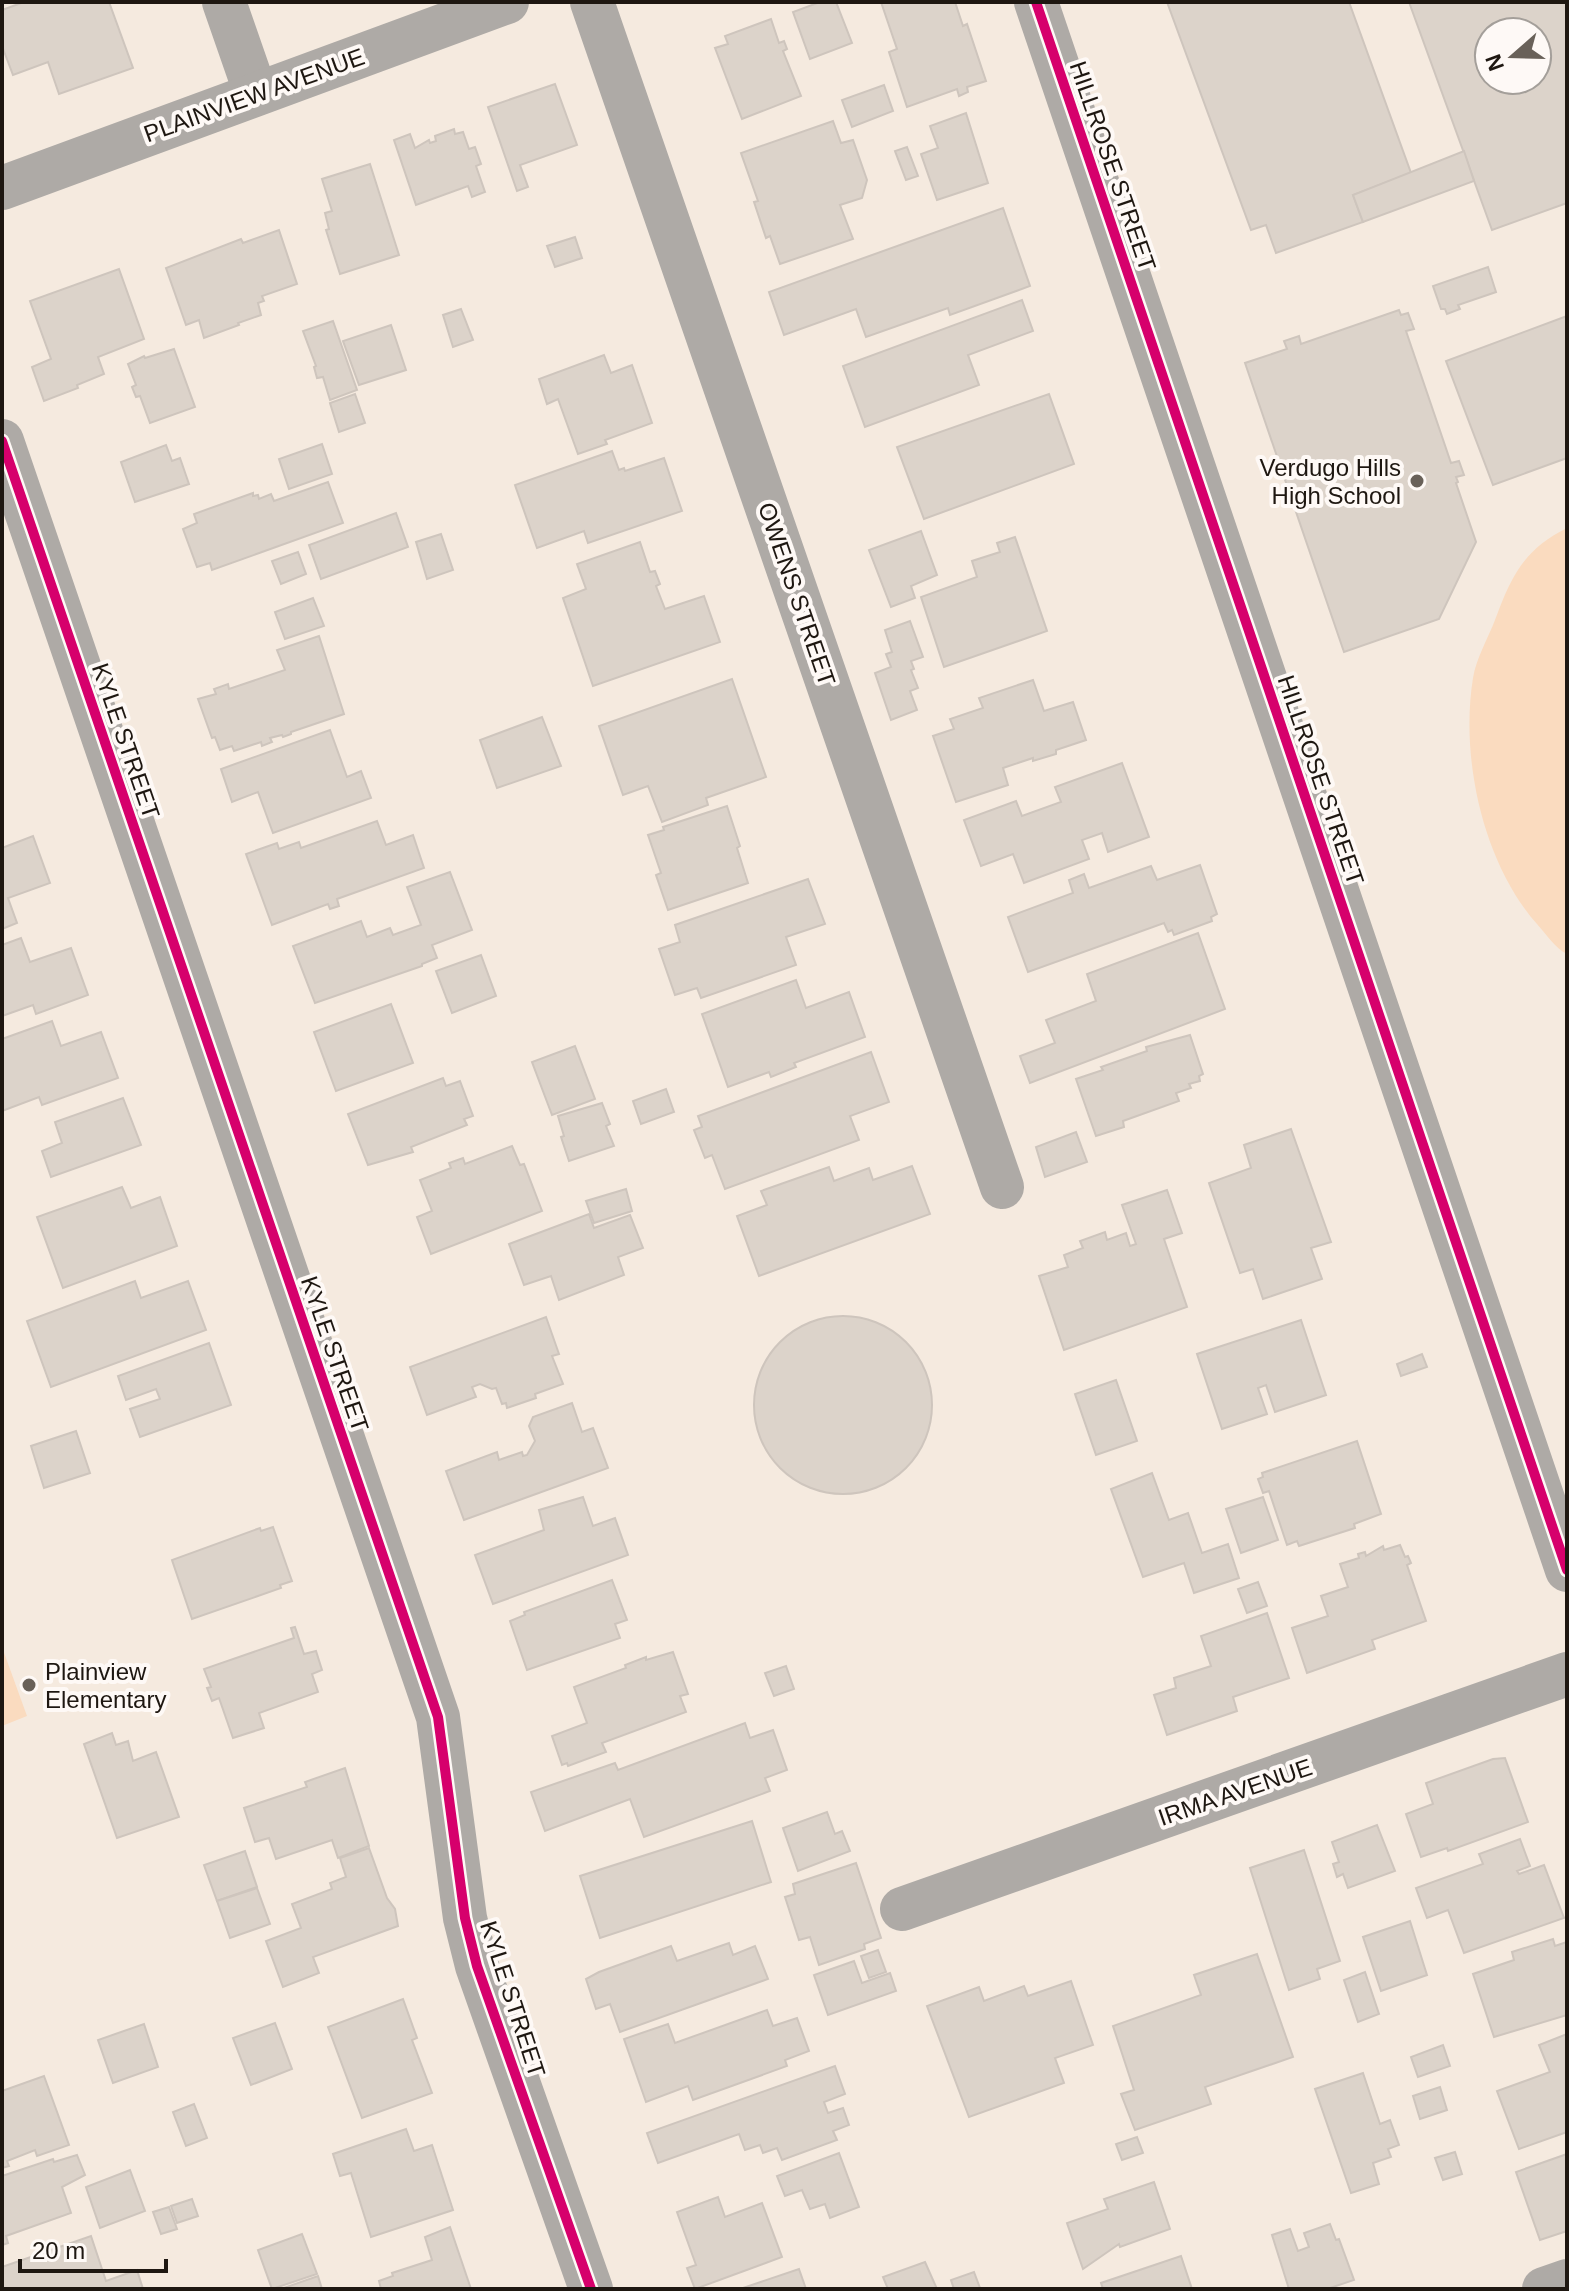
<svg xmlns="http://www.w3.org/2000/svg" width="1569" height="2291" font-family="Arial,sans-serif">
  <style>
    .green { fill: #fadbbf }
    .building { fill: #dcd3ca; stroke: #cec5bd; stroke-width: 2; fill-rule: evenodd }
    .lines { fill: none; stroke-linecap: round; stroke-linejoin: round }
    .minor { stroke: #aeaaa6; stroke-width: 44 }
    .tertiary { stroke: #aeaaa6; stroke-width: 44 }
    .cycleway-casing { stroke: #fef9f6; stroke-width: 15 }
    .cycleway { stroke: #d6006c; stroke-width: 10 }
    .poi-dot { fill: #696159; stroke: #fef9f6; stroke-width: 3 }
    .labels { text-anchor: middle; dominant-baseline: central; stroke-width: 8; stroke-linejoin: round; paint-order: stroke }
    .street-label { font-size: 24px; fill: #1e1711; stroke: #fef9f6 }
    .poi-label { font-size: 24px; fill: #1e1711; stroke: #fef9f6; text-anchor: end }
  </style>
  <rect width="100%" height="100%" fill="#f5eadf"/>
  <!-- green -->
  <g class="green">
    <path d="M1567 528V954C1555 948 1546 934 1537 924 1483 863 1460 758 1473 678 1476 659 1488 638 1495 620 1511 577 1523 550 1567 528Z"/>
    <path d="M2 1647 27 1716 2 1726Z"/>
  </g>
  <!-- building -->
  <g class="building">
    <path d="M24 2H109L133 68 59 94 48 62 13 75 2 46V10Z"/>
    <path d="M820 2H836L852 43 810 59 793 12Z"/>
    <path d="M881 2H955L963 26 967 24 986 81 967 87 968 92 959 96 957 89 907 107 889 52 897 49Z"/>
    <path d="M1167 2H1349L1411 173 1353 195 1363 222 1276 253 1266 225 1251 230Z"/>
    <path d="M1409 2H1567V203L1492 230ZM1489 32H1537V80H1489Z"/>
    <path d="M771 19 779 43 784 41 787 49 783 51 801 96 742 119 715 48 728 44 725 36Z"/>
    <path d="M555 84 577 145 520 165 528 187 517 191 488 107Z"/>
    <path d="M884 85 893 111 852 127 842 100Z"/>
    <path d="M966 113 988 183 937 200 921 154 938 148 930 126Z"/>
    <path d="M833 121 841 143 853 140 867 180 862 198 840 205 853 239 780 264 770 236 766 238 754 202 758 201 741 153Z"/>
    <path d="M454 129 455 134 463 132 469 149 475 147 481 164 476 166 485 192 472 197 468 186 416 205 394 140 410 134 415 148 429 140 430 143 436 141 435 136Z"/>
    <path d="M907 147 918 176 906 180 895 151Z"/>
    <path d="M1464 151 1474 181 1363 222 1353 195Z"/>
    <path d="M370 164 399 255 340 274 326 230 329 229 325 213 332 211 322 179Z"/>
    <path d="M1003 208 1030 286 950 315 948 308 866 337 856 309 784 335 769 292Z"/>
    <path d="M279 230 297 284 262 296 264 301 258 303 261 315 238 323 239 325 204 338 199 320 186 325 166 268 241 239 243 243Z"/>
    <path d="M575 237 582 258 555 267 547 246Z"/>
    <path d="M1488 267 1496 292 1458 305 1460 309 1447 314 1445 309H1441L1433 286Z"/>
    <path d="M119 269 144 339 98 357 104 374 77 385 78 388 44 401 32 367 51 359 30 301Z"/>
    <path d="M1022 300 1033 331 968 355 979 385 865 427 843 366Z"/>
    <path d="M461 309 473 340 453 347 443 315Z"/>
    <path d="M1399 310 1401 315 1408 313 1414 329 1406 331 1451 463 1459 461 1464 475 1456 477 1458 482 1456 483 1476 542 1439 619 1344 652 1245 363 1287 349 1284 341 1299 336 1301 344Z"/>
    <path d="M1567 316V458L1493 485 1446 361Z"/>
    <path d="M333 321 357 390 330 400 323 377 317 378 314 367 316 366 303 331Z"/>
    <path d="M391 325 406 370 359 385 343 341Z"/>
    <path d="M174 349 195 407 150 423 140 396 136 397 132 387 136 385 128 364 144 356 145 358Z"/>
    <path d="M604 355 611 373 632 365 652 423 605 440 607 444 578 454 558 399 547 404 539 379Z"/>
    <path d="M355 394 365 423 339 432 330 403Z"/>
    <path d="M1049 394 1074 464 924 519 897 447Z"/>
    <path d="M322 444 332 474 289 489 279 459Z"/>
    <path d="M166 445 172 461 180 458 189 484 135 502 121 462Z"/>
    <path d="M612 451 619 470 624 468 625 471 664 458 682 511 588 543 584 531 537 548 515 485Z"/>
    <path d="M328 482 343 523 212 570 210 563 197 567 183 529 197 523 194 514 253 493V496L258 495 259 499 271 494 274 501Z"/>
    <path d="M396 513 408 547 321 579 309 545Z"/>
    <path d="M921 531 937 575 911 586 915 598 891 607 869 550Z"/>
    <path d="M441 534 453 570 427 579 416 542Z"/>
    <path d="M1015 537 1047 631 944 667 921 597 977 577 972 561 1000 552 997 543Z"/>
    <path d="M640 542 650 572 655 571 660 584 656 586 665 609 704 596 720 642 593 686 563 598 586 589 577 564Z"/>
    <path d="M298 552 306 574 281 584 272 561Z"/>
    <path d="M313 598 324 626 285 639 275 612Z"/>
    <path d="M910 621 923 657 911 661 914 669 911 670 918 688 910 691 917 710 891 720 875 673 891 667 886 654 892 652 885 630Z"/>
    <path d="M319 636 344 714 291 732V734L283 737 282 735 270 738 272 742 262 746 261 742 234 751 232 746 220 750 215 737 212 738 198 699 216 694 214 689 228 684 229 689 285 670 277 650Z"/>
    <path d="M732 679 766 777 706 798 708 805 662 822 648 786 623 795 599 726Z"/>
    <path d="M1033 680 1044 711 1073 702 1086 740 1056 750V754L1033 761V758L1003 768 1008 785 956 802 933 736 954 729 950 719 983 708 979 698Z"/>
    <path d="M542 717 561 766 497 788 480 740Z"/>
    <path d="M330 730 347 777 361 771 371 798 273 833 258 792 232 802 221 769Z"/>
    <path d="M1122 763 1149 837 1108 852 1102 833 1082 840 1089 859 1024 883 1013 854 981 866 964 820 1016 801 1022 816 1061 802 1055 787Z"/>
    <path d="M727 806 740 846 737 848 748 883 668 910 656 875 661 873 648 835 664 830 663 827Z"/>
    <path d="M377 821 386 845 413 835 424 868 337 899 339 906 330 909 328 904 272 925 246 854 277 843 279 849 299 842 301 848Z"/>
    <path d="M33 836 50 883 8 898 17 923 2 929V848Z"/>
    <path d="M1200 865 1217 914 1211 917 1212 921 1174 935 1172 930 1168 932 1164 923 1028 972 1008 917 1073 893 1069 880 1084 874 1089 888 1151 866 1157 880Z"/>
    <path d="M450 872 472 930 432 945 437 958 422 964V966L315 1003 293 946 361 921 367 937 390 928 393 935 421 925 407 887Z"/>
    <path d="M808 879 825 924 786 937 796 965 701 998 697 988 675 995 659 949 680 942 675 925Z"/>
    <path d="M1198 933 1225 1009 1030 1083 1020 1056 1055 1043 1046 1020 1096 1001 1087 974Z"/>
    <path d="M21 938 30 962 71 948 88 995 36 1014 33 1005 2 1016V945Z"/>
    <path d="M481 955 496 996 452 1013 436 971Z"/>
    <path d="M796 980 806 1008 849 992 865 1037 794 1063 796 1067 771 1077 769 1072 728 1087 702 1014Z"/>
    <path d="M391 1004 413 1063 336 1091 314 1032Z"/>
    <path d="M52 1021 61 1046 101 1032 118 1078 42 1105 39 1097 2 1111V1039Z"/>
    <path d="M1190 1035 1203 1074 1199 1076 1200 1081 1189 1084 1191 1088 1176 1093 1179 1101 1123 1121 1124 1127 1096 1136 1076 1079 1103 1070 1101 1067 1147 1051 1146 1047Z"/>
    <path d="M575 1046 595 1099 552 1115 532 1062Z"/>
    <path d="M871 1052 889 1102 850 1116 859 1140 725 1189 712 1155 705 1158 694 1130 702 1127 698 1116Z"/>
    <path d="M443 1078 446 1086 460 1081 473 1116 464 1119 467 1125 411 1147 413 1152 368 1165 348 1114Z"/>
    <path d="M666 1089 674 1112 641 1124 633 1101Z"/>
    <path d="M123 1098 141 1145 51 1177 42 1151 62 1143 55 1122Z"/>
    <path d="M602 1103 610 1124 606 1126 614 1146 569 1161 561 1137 564 1136 558 1116Z"/>
    <path d="M1291 1129 1331 1242 1311 1248 1322 1279 1263 1299 1253 1269 1240 1273 1209 1183 1251 1168 1244 1145Z"/>
    <path d="M1076 1132 1087 1162 1045 1177 1036 1147Z"/>
    <path d="M512 1146 520 1165 524 1164 542 1211 431 1254 417 1217 432 1211 420 1180 451 1168 449 1163 463 1158 465 1164Z"/>
    <path d="M912 1166 930 1214 759 1276 737 1216 767 1205 761 1191 829 1167 834 1181 869 1168 873 1180Z"/>
    <path d="M122 1187 131 1208 160 1197 177 1246 63 1288 37 1217Z"/>
    <path d="M626 1189 632 1211 594 1223 586 1201Z"/>
    <path d="M1167 1190 1182 1233 1164 1239 1187 1307 1064 1350 1039 1276 1068 1267 1064 1255 1083 1248 1080 1241 1105 1232 1107 1240 1126 1233 1130 1246 1136 1244 1122 1205Z"/>
    <path d="M589 1214 594 1228 630 1215 643 1248 618 1257 624 1275 559 1300 551 1276 524 1285 509 1244Z"/>
    <path d="M135 1281 141 1298 188 1281 206 1330 51 1387 27 1321Z"/>
    <circle cx="843" cy="1405" r="89"/>
    <path d="M546 1317 559 1354 552 1356 563 1384 535 1394 536 1398 507 1408 506 1403 502 1404 496 1388 492 1389 480 1384 472 1387 476 1397 427 1415 410 1367Z"/>
    <path d="M1301 1320 1326 1395 1275 1412 1266 1385 1258 1388 1267 1414 1222 1429 1197 1354Z"/>
    <path d="M209 1343 231 1405 140 1437 130 1409 160 1399 156 1389 126 1400 118 1376Z"/>
    <path d="M1422 1354 1427 1367 1401 1376 1397 1364Z"/>
    <path d="M1116 1380 1137 1441 1096 1455 1075 1394Z"/>
    <path d="M572 1403 582 1432 593 1428 608 1468 464 1520 446 1471 497 1452 499 1460 522 1452 523 1456 527 1455 535 1441 529 1426 533 1417Z"/>
    <path d="M76 1431 90 1473 44 1488 31 1446Z"/>
    <path d="M1357 1441 1381 1514 1354 1524 1355 1528 1299 1546 1297 1541 1287 1545 1269 1491 1263 1493 1258 1479 1263 1477 1262 1473Z"/>
    <path d="M1152 1473 1169 1520 1188 1513 1202 1553 1228 1544 1239 1578 1194 1593 1184 1563 1143 1577 1111 1489Z"/>
    <path d="M583 1497 593 1526 615 1518 628 1555 493 1604 475 1555 544 1530 539 1510Z"/>
    <path d="M1263 1497 1278 1540 1241 1553 1226 1509Z"/>
    <path d="M273 1527 292 1581 280 1585 281 1588 192 1619 172 1560 260 1528 261 1531Z"/>
    <path d="M1400 1545 1405 1557 1408 1556 1411 1563 1407 1565 1426 1621 1372 1640 1375 1649 1307 1673 1292 1628 1328 1616 1321 1596 1348 1587 1340 1564 1359 1558 1358 1554 1365 1552 1366 1556 1383 1546 1384 1550Z"/>
    <path d="M612 1580 627 1620 615 1624 620 1638 527 1670 510 1621 525 1615 524 1612Z"/>
    <path d="M1258 1582 1267 1606 1247 1613 1238 1589Z"/>
    <path d="M1267 1613 1289 1678 1233 1697 1237 1711 1167 1735 1154 1695 1176 1688 1174 1678 1211 1666 1201 1636Z"/>
    <path d="M295 1627 304 1654 316 1651 322 1670 312 1674 318 1692 259 1713 264 1728 233 1738 219 1698 212 1701 207 1688 211 1687 204 1669 294 1638 291 1628Z"/>
    <path d="M673 1652 688 1694 680 1696 686 1712 602 1743 606 1752 568 1766 567 1763 562 1765 552 1736 587 1723 574 1687 626 1668 625 1665 646 1657V1660Z"/>
    <path d="M786 1666 794 1689 774 1696 765 1673Z"/>
    <path d="M745 1723 750 1738 773 1730 787 1770 765 1778 770 1791 644 1837 630 1799 545 1831 531 1792 615 1763 618 1770Z"/>
    <path d="M112 1733 116 1745 128 1741 133 1761 156 1752 179 1817 117 1838 84 1744Z"/>
    <path d="M1505 1758 1528 1822 1448 1851 1447 1848 1421 1857 1406 1814 1433 1804 1426 1783 1493 1759Z"/>
    <path d="M345 1768 369 1846 338 1858 332 1840 276 1859 269 1838 255 1842 244 1808 307 1787 305 1782Z"/>
    <path d="M827 1812 835 1834 842 1831 850 1851 798 1871 783 1828Z"/>
    <path d="M752 1821 771 1882 600 1938 580 1876Z"/>
    <path d="M1377 1825 1395 1871 1348 1888 1343 1874 1337 1877 1333 1864 1339 1862 1332 1842Z"/>
    <path d="M1520 1839 1530 1866 1517 1871 1519 1874 1544 1865 1564 1918 1464 1953 1448 1910 1427 1918 1416 1888 1483 1864 1479 1854Z"/>
    <path d="M369 1848 387 1898 395 1909 398 1926 313 1957 319 1973 283 1987 266 1941 301 1928 292 1904 332 1889 330 1883 346 1877 340 1858Z"/>
    <path d="M1304 1850 1340 1961 1317 1969 1320 1979 1289 1990 1250 1868Z"/>
    <path d="M245 1851 257 1887 217 1901 204 1865Z"/>
    <path d="M856 1863 881 1938 864 1944 865 1949 819 1965 810 1937 799 1940 785 1897 795 1894 793 1884Z"/>
    <path d="M257 1888 270 1924 230 1938 217 1901Z"/>
    <path d="M1410 1921 1427 1975 1381 1991 1363 1937Z"/>
    <path d="M1553 1939 1555 1946 1567 1942V2015L1494 2037 1473 1974 1514 1960 1512 1952Z"/>
    <path d="M729 1943 733 1955 755 1946 768 1979 620 2032 610 2004 596 2009 586 1979 599 1972 671 1946 677 1961Z"/>
    <path d="M878 1950 886 1972 869 1978 861 1956Z"/>
    <path d="M1257 1954 1293 2057 1205 2087 1211 2104 1135 2130 1121 2094 1134 2090 1113 2026 1201 1995 1194 1975Z"/>
    <path d="M854 1961 862 1983 890 1973 896 1991 828 2015 814 1975Z"/>
    <path d="M1365 1972 1379 2014 1358 2022 1344 1980Z"/>
    <path d="M1071 1981 1093 2045 1055 2058 1064 2083 969 2117 927 2006 979 1987 984 2001 1024 1986 1028 1996Z"/>
    <path d="M403 1999 417 2038 412 2040 432 2093 362 2118 328 2027Z"/>
    <path d="M767 2010 773 2026 797 2018 809 2051 785 2060 787 2066 693 2100 688 2086 646 2102 624 2039 668 2024 675 2043Z"/>
    <path d="M275 2023 292 2069 251 2085 233 2038Z"/>
    <path d="M144 2024 158 2067 113 2083 98 2040Z"/>
    <path d="M1567 2034V2132L1519 2149 1497 2091 1550 2072 1539 2045Z"/>
    <path d="M1443 2045 1450 2066 1418 2077 1411 2057Z"/>
    <path d="M835 2066 845 2094 824 2102 828 2113 843 2108 849 2125 833 2131 837 2140 782 2160 777 2148 763 2153 760 2145 745 2150 739 2134 658 2163 647 2133Z"/>
    <path d="M1363 2073 1380 2124 1390 2120 1399 2145 1388 2149 1391 2157 1373 2163 1379 2184 1351 2193 1315 2089Z"/>
    <path d="M44 2076 69 2145 37 2156 35 2150 7 2161 9 2166 2 2168V2091Z"/>
    <path d="M1440 2087 1447 2110 1420 2119 1413 2096Z"/>
    <path d="M194 2104 207 2138 186 2146 173 2112Z"/>
    <path d="M406 2129 414 2151 432 2145 453 2210 371 2237 351 2173 340 2176 333 2154Z"/>
    <path d="M1137 2137 1143 2153 1122 2160 1116 2144Z"/>
    <path d="M1455 2152 1462 2174 1443 2180 1435 2158Z"/>
    <path d="M839 2153 859 2207 830 2218 825 2204 810 2209 802 2190 785 2196 777 2176Z"/>
    <path d="M1567 2154V2231L1540 2240 1516 2172Z"/>
    <path d="M77 2155 85 2175 62 2187 71 2213 6 2236 8 2243 2 2245V2176L53 2159 54 2162Z"/>
    <path d="M130 2170 145 2211 100 2228 86 2187Z"/>
    <path d="M1154 2182 1170 2229 1120 2247 1119 2244 1083 2269 1067 2223 1108 2209 1104 2199Z"/>
    <path d="M718 2197 725 2217 762 2203 782 2257 695 2289 687 2268 696 2265 677 2212Z"/>
    <path d="M192 2199 198 2216 177 2223 171 2206Z"/>
    <path d="M169 2207 177 2229 161 2234 153 2212Z"/>
    <path d="M1330 2224 1336 2240 1339 2239 1354 2280 1327 2289H1289L1272 2235 1290 2229 1298 2251 1309 2247 1304 2233Z"/>
    <path d="M450 2227 471 2289H381L379 2281 393 2276 392 2273 432 2260 425 2237Z"/>
    <path d="M302 2234 317 2274 272 2289 258 2250Z"/>
    <path d="M91 2236 106 2281 137 2270 143 2289H2V2267Z"/>
    <path d="M1181 2256 1192 2289H1103L1101 2283Z"/>
    <path d="M925 2262 937 2289H888L883 2277Z"/>
    <path d="M799 2269 806 2289H740Z"/>
    <path d="M974 2272 980 2288 954 2289 951 2280Z"/>
    <path d="M318 2276 322 2289H281Z"/>
  </g>
  <g class="lines">
    <!-- minor -->
    <g class="minor">
      <path d="M224 2 256 94"/>
      <path d="M592 2 1002 1187"/>
      <path d="M2 441 438 1717 465 1918 477 1966 591 2289"/>
      <path d="M902 1909 1567 1674"/>
      <path d="M1544 2289 1567 2281"/>
    </g>
    <!-- tertiary -->
    <g class="tertiary">
      <path d="M1036 2 1567 1570"/>
      <path d="M2 188 507 2"/>
    </g>
    <defs>
      <g id="cycleway">
        <path d="M1036 2 1567 1570"/>
        <path d="M2 441 438 1717 465 1918 477 1966 591 2289"/>
      </g>
    </defs>
    <!-- cycleway casing -->
    <use href="#cycleway" class="cycleway-casing"/>
    <!-- cycleway -->
    <use href="#cycleway" class="cycleway"/>
  </g>
  <!-- markers -->
  <g class="poi-dot">
    <circle cx="1417" cy="481" r="8"/>
    <circle cx="29" cy="1685" r="8"/>
  </g>
  <g class="labels">
    <!-- street labels -->
    <g class="street-label">
      <text transform="translate(254 95) rotate(-20)">PLAINVIEW AVENUE</text>
      <text transform="translate(1113 166) rotate(71)">HILLROSE STREET</text>
      <text transform="translate(797 594) rotate(71)">OWENS STREET</text>
      <text transform="translate(126 741) rotate(71)">KYLE STREET</text>
      <text transform="translate(1321 780) rotate(71)">HILLROSE STREET</text>
      <text transform="translate(335 1354) rotate(71)">KYLE STREET</text>
      <text transform="translate(1235 1792) rotate(-19)">IRMA AVENUE</text>
      <text transform="translate(513 1999) rotate(72)">KYLE STREET</text>
    </g>
    <!-- poi labels -->
    <g class="poi-label">
      <text x="1401" y="467">Verdugo Hills<tspan x="1401" dy="28">High School</tspan></text>
      <text x="45" y="1671" text-anchor="start">Plainview<tspan x="45" dy="28">Elementary</tspan></text>
    </g>
  </g>
  <!-- border -->
  <rect width="1569" height="2291" fill="none" stroke="#1e1711" stroke-width="8"/>
  <!-- north arrow -->
  <g transform="translate(1513 56) rotate(250)"><circle r="38" fill="#fef9f6" stroke="#a49f9a" stroke-width="2"/>
  <path d="M0-6L14 30L0 20L-14 30Z" fill="#696159"/>
  <text y="-12" font-size="22" font-weight="bold" text-anchor="middle" fill="#1e1711">N</text>
  </g>
  <!-- scale -->
  <path d="M20 2259v12h146v-12" fill="none" stroke="#1e1711" stroke-width="4"/>
  <text x="32" y="2259" font-size="24" fill="#1e1711" stroke="#fef9f6" stroke-width="6" paint-order="stroke">20 m</text>
</svg>
